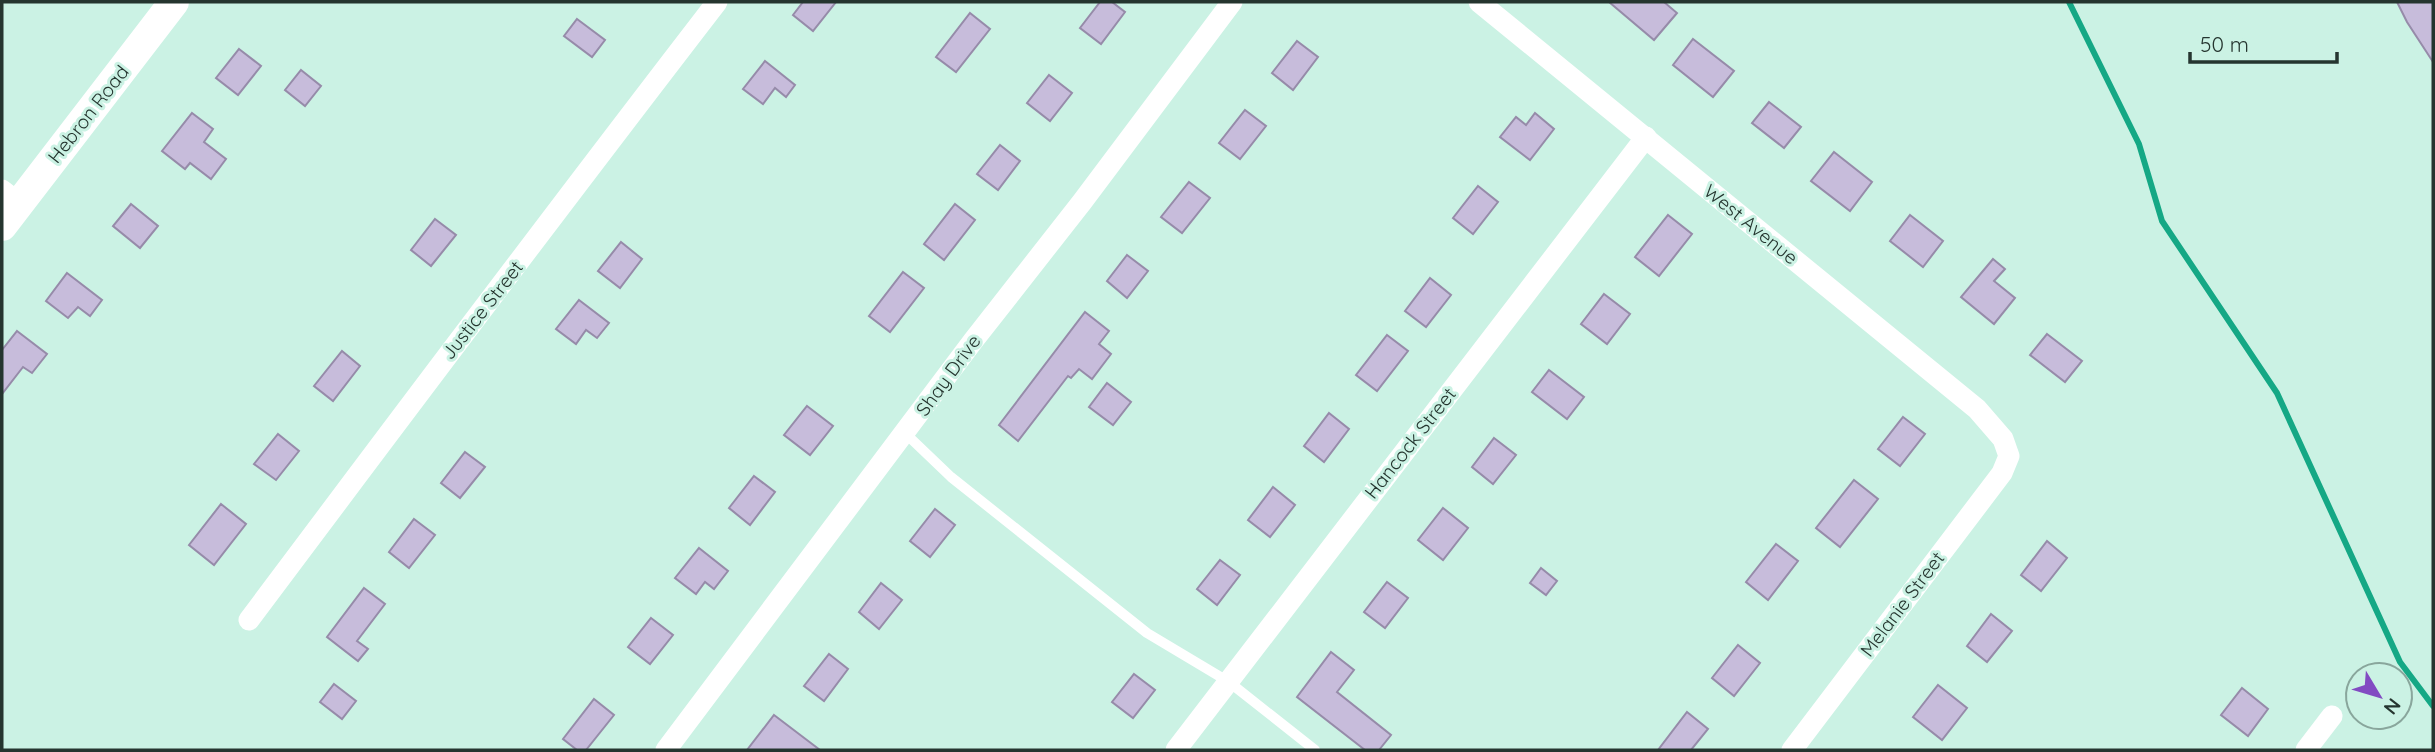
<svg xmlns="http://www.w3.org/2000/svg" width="2435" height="752" font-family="Quicksand,sans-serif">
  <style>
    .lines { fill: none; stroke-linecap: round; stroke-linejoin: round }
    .stream { stroke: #15a885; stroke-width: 6 }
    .building { fill: #c7bcdb; stroke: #968ba9; stroke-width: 2 }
    .lane { stroke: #fff; stroke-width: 10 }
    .street { stroke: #fff; stroke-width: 21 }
    .secondary { stroke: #fff; stroke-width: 30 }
    .labels { text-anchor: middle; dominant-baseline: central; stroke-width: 6; stroke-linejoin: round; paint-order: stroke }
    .street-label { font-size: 19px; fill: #25352f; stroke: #cbf2e4 }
  </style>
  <rect width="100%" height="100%" fill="#cbf2e4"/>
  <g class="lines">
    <!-- stream -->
    <path class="stream" d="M2069 2 2139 144 2162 221 2277 393 2400 662 2433 706"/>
  </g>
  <!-- building -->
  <g class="building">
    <path d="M803 2H836L813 31 793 15Z"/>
    <path d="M1100 2H1112L1125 12 1101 44 1080 28Z"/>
    <path d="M1609 2H1664L1677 13 1654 40Z"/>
    <path d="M2397 2H2433V62L2407 22Z"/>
    <path d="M970 13 990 29 956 72 936 57Z"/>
    <path d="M577 19 605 40 592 57 564 36Z"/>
    <path d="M1693 39 1734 71 1713 97 1673 65Z"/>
    <path d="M1297 41 1318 57 1293 90 1272 73Z"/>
    <path d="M239 49 261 66 238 95 216 78Z"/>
    <path d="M765 61 795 85 786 97 775 88 763 104 743 89Z"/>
    <path d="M301 70 321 86 305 106 285 90Z"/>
    <path d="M1049 75 1072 93 1050 121 1027 103Z"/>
    <path d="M1769 102 1801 127 1784 148 1752 123Z"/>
    <path d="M1245 110 1266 126 1240 159 1219 143Z"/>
    <path d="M192 113 213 129 204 142 226 159 211 179 190 163 185 169 162 151Z"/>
    <path d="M1535 113 1554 129 1530 160 1500 137 1516 117 1526 125Z"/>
    <path d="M1000 145 1020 161 998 190 977 174Z"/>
    <path d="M1834 152 1872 182 1850 211 1811 181Z"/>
    <path d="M1189 182 1210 198 1182 233 1161 217Z"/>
    <path d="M1478 186 1498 202 1473 234 1453 218Z"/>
    <path d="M131 204 158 226 140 248 113 226Z"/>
    <path d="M955 204 975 220 944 260 924 244Z"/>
    <path d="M1668 215 1692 234 1659 276 1635 257Z"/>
    <path d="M1910 215 1943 241 1923 267 1890 241Z"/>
    <path d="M435 219 456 235 431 266 411 250Z"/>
    <path d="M621 242 642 259 620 288 598 271Z"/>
    <path d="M1127 255 1148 271 1127 298 1107 281Z"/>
    <path d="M1993 259 2005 269 1994 281 2015 298 1994 324 1961 297Z"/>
    <path d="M903 272 924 288 890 332 869 316Z"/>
    <path d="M67 273 102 300 90 316 78 307 68 318 46 301Z"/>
    <path d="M1430 278 1451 295 1426 327 1405 311Z"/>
    <path d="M1604 294 1630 314 1607 344 1581 324Z"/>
    <path d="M579 300 609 323 597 338 586 330 576 344 556 329Z"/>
    <path d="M1085 312 1109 331 1099 344 1111 354 1092 379 1079 369 1071 378 1068 376 1018 441 999 425Z"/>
    <path d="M17 331 47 354 32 373 23 367 2 394V350Z"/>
    <path d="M2047 334 2082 361 2065 382 2030 355Z"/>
    <path d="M1387 335 1408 351 1377 391 1356 375Z"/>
    <path d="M342 351 360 366 333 401 314 386Z"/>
    <path d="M1549 370 1584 397 1567 419 1532 392Z"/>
    <path d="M1107 383 1131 402 1113 425 1089 407Z"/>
    <path d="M807 406 833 426 810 455 784 435Z"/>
    <path d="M1329 413 1349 429 1324 462 1304 446Z"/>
    <path d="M1903 417 1925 434 1900 466 1878 449Z"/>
    <path d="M278 434 299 451 276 480 254 464Z"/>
    <path d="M1494 438 1516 455 1493 484 1472 467Z"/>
    <path d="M465 452 485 467 460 498 441 483Z"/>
    <path d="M754 476 775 492 750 525 729 508Z"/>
    <path d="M1854 480 1878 499 1840 547 1816 528Z"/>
    <path d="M1273 487 1295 505 1270 537 1248 520Z"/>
    <path d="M221 504 246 524 214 565 189 545Z"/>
    <path d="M1443 508 1468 528 1443 560 1418 540Z"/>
    <path d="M935 509 955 525 930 557 910 541Z"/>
    <path d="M414 519 435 535 409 568 389 552Z"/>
    <path d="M2047 541 2067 558 2041 591 2021 575Z"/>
    <path d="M1776 544 1798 561 1768 600 1746 582Z"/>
    <path d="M699 548 728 571 714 589 705 582 696 594 675 578Z"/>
    <path d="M1220 560 1240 575 1217 605 1197 589Z"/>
    <path d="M1541 568 1557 581 1546 595 1530 583Z"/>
    <path d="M1387 582 1408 598 1385 628 1364 612Z"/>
    <path d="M881 583 902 600 879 629 859 612Z"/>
    <path d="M364 588 385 604 357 641 368 649 358 661 327 637Z"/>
    <path d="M1991 614 2012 631 1987 662 1967 646Z"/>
    <path d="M651 618 673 635 650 664 628 647Z"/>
    <path d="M1738 645 1760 663 1734 696 1712 678Z"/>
    <path d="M1331 652 1354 670 1337 692 1391 735 1379 750H1365L1297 697Z"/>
    <path d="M829 654 848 669 824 701 804 686Z"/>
    <path d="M1134 674 1155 690 1133 718 1112 702Z"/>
    <path d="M334 684 356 701 342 719 320 702Z"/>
    <path d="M1938 685 1967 708 1942 740 1913 717Z"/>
    <path d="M2242 688 2268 709 2248 736 2221 715Z"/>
    <path d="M594 699 614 715 586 750H577L563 739Z"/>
    <path d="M1687 712 1708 729 1691 750H1658Z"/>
    <path d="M774 715 820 750H747Z"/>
  </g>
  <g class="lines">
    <!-- lane -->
    <path class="lane" d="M905 433 951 477 1147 633 1229 682 1315 750"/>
    <!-- street -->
    <g class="street">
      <path d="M1479 2 1977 409 2003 439 2009 456 2002 473 1792 750"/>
      <path d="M2 190 19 203"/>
      <path d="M249 620C404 413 559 207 717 2"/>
      <path d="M666 750 973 341 1082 202 1232 2"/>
      <path d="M1176 750 1646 137"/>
      <path d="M2306 750 2332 716"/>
    </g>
    <!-- secondary -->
    <path class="secondary" d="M2 226 174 2"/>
  </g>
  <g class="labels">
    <!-- street labels -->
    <g class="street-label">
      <text transform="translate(88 114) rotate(-52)">Hebron Road</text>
      <text transform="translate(1751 224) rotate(39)">West Avenue</text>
      <text transform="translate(482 310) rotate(-52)">Justice Street</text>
      <text transform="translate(948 375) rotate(-54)">Shay Drive</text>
      <text transform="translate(1410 443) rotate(-52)">Hancock Street</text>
      <text transform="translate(1902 604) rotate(-53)">Melanie Street</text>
    </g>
  </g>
  <!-- border -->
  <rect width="2435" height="752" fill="none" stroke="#25352f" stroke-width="7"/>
  <!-- north arrow -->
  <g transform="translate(2379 696) rotate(128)"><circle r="33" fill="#cbf2e4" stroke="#89a69c" stroke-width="2"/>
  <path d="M0-5L12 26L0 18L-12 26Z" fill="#824bc2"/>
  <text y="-10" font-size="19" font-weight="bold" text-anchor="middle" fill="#25352f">N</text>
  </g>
  <!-- scale -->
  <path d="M2190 52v10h147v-10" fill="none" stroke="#25352f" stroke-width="3.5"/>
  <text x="2200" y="52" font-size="21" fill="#25352f" stroke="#cbf2e4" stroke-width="5" paint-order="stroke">50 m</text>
</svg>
